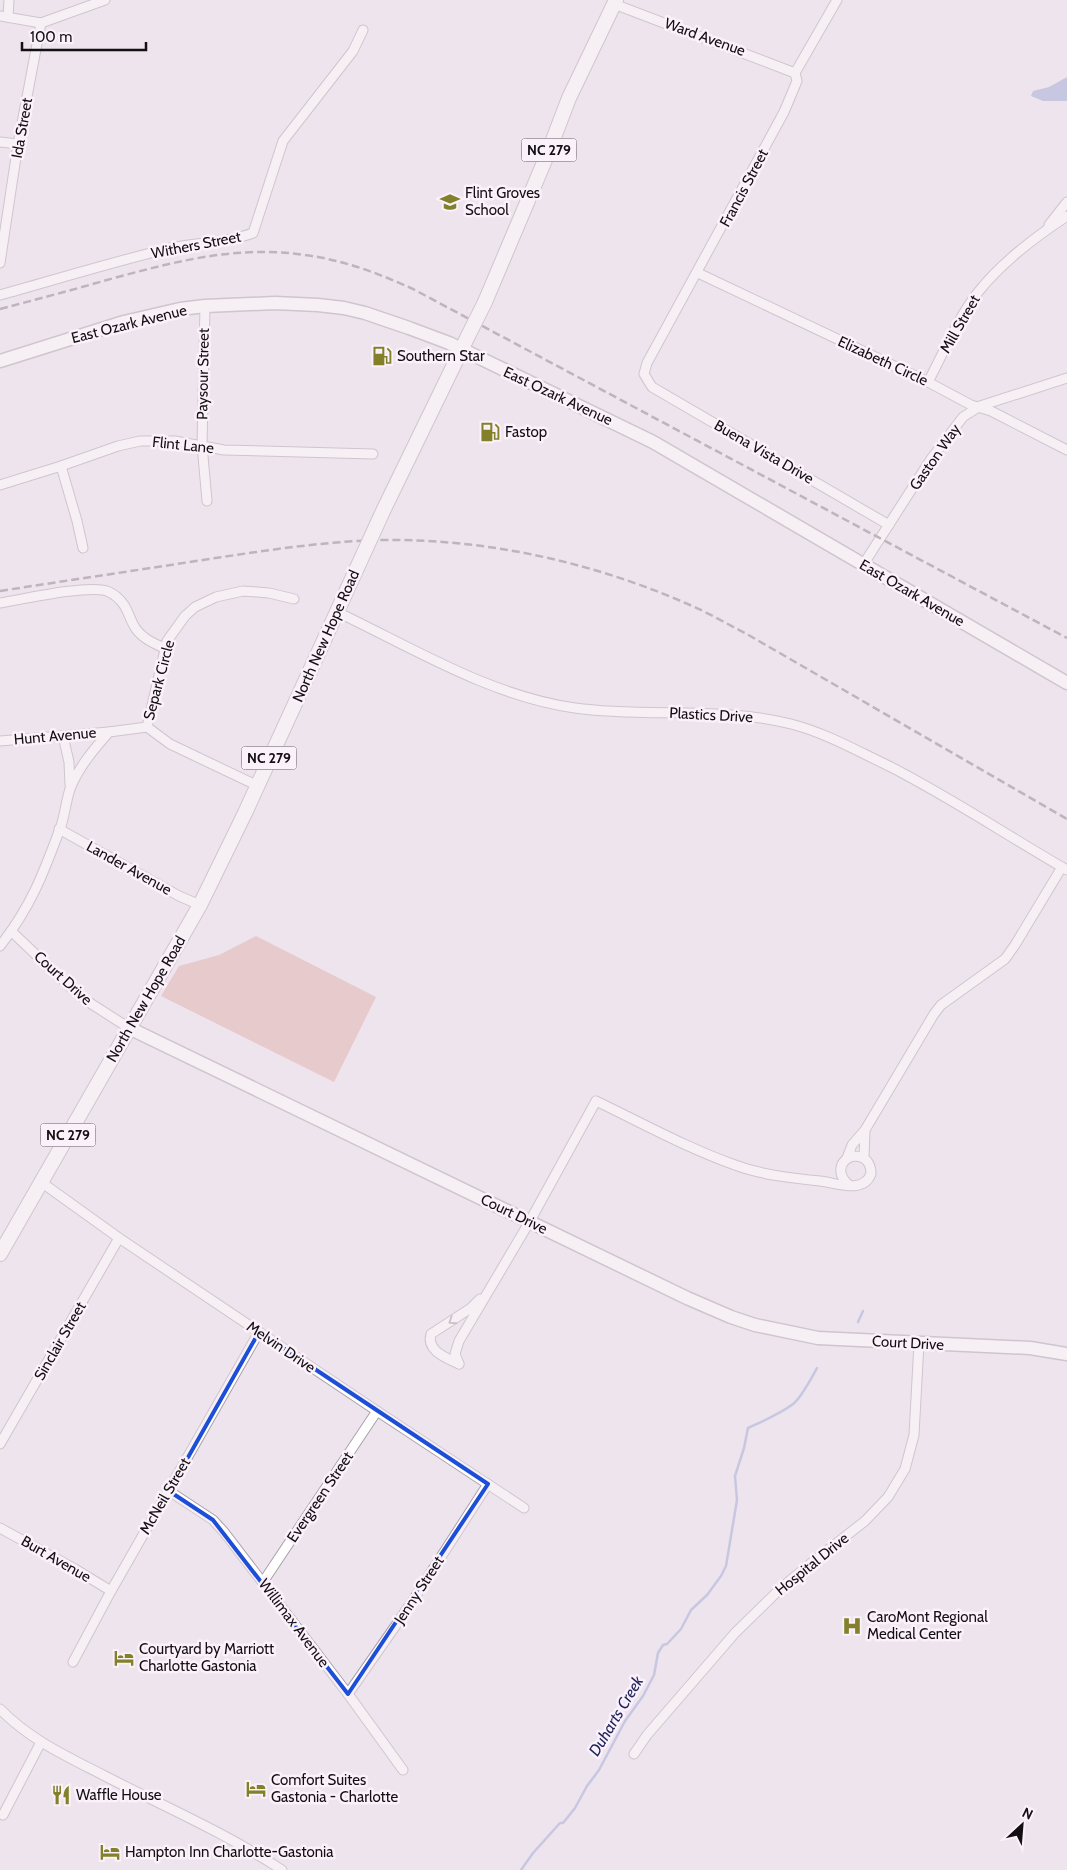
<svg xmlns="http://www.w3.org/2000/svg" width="1067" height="1870" font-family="Cabin,sans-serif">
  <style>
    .green { fill: #dbaaa5 }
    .water { fill: #99a5d2 }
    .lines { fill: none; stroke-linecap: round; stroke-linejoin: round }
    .stream { stroke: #99a5d2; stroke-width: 2.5 }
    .street-casing { stroke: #a9a0a8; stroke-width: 11 }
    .secondary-casing { stroke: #a9a0a8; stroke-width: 15 }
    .primary-casing { stroke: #a9a0a8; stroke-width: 16 }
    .street { stroke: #fff; stroke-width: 9 }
    .secondary { stroke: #fff; stroke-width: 12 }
    .primary { stroke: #fff; stroke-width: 14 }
    .rail { stroke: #827b81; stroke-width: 2.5; stroke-dasharray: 8 4; stroke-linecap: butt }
    .primary-bridge-casing { stroke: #a9a0a8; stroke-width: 16; stroke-linecap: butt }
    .primary-bridge { stroke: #fff; stroke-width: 14 }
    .oneway { stroke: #a19fa0 }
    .marked { fill: none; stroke: #1d4ed8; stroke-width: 4; stroke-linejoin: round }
    .labels { text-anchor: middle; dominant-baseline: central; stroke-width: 5; stroke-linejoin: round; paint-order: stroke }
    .shield { fill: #fbf1fa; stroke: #595358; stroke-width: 1 }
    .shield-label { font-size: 14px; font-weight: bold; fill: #130f12 }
    .street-label { font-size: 15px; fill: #130f12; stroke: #fbf1fa }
    .poi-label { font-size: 15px; fill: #130f12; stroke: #fbf1fa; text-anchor: start }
    .water-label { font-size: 16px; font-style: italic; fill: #1e255b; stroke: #fbf1fa }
  </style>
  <rect width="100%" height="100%" fill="#eee4ed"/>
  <!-- green -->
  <path class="green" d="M256 936 376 997 334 1082 161 996 179 966 219 955Z"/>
  <!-- water -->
  <path class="water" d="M1067 77V101H1043L1031 96 1033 91 1049 87Z"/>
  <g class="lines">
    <!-- stream -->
    <g class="stream">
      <path d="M858 1322 863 1311"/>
      <path d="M521 1870 533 1853 560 1823H563L575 1808 587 1786 599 1770 625 1721 643 1696 654 1675 658 1653 663 1645 667 1644 681 1629 691 1610 707 1595 721 1576 726 1566 737 1500 735 1476 744 1448 748 1428C763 1421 780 1414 793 1404 801 1398 812 1377 817 1368"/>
    </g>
    <defs>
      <g id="street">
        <path d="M837 0 795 73 797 81 784 112 647 363 644 374 652 387 889 525"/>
        <path d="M614 4 795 73"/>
        <path d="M0 16 41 23 105 0"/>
        <path d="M8 17 9 0"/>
        <path d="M0 142 18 144"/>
        <path d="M1049 225 1067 202"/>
        <path d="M0 263 18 144 41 23"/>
        <path d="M698 273 928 382 971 405 991 411 1067 450"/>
        <path d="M0 295C57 279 113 262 170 248 198 242 227 243 253 233L283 141 353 51 363 30"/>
        <path d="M205 306 202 445 207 501"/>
        <path d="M928 382C944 352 958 317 979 291 1003 261 1035 237 1067 216"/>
        <path d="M61 466 77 521 83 548"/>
        <path d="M0 485 61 466 118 446 140 441H175L224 450 373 454"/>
        <path d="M863 565 931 459 963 417 980 406 1067 378"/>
        <path d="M0 603C24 599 86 585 107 591 114 594 120 599 124 605 129 613 131 622 136 629 143 639 154 644 165 648"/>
        <path d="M337 612C413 648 490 696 575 708 646 718 720 706 791 724 826 733 857 751 889 766 950 797 1008 836 1067 870"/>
        <path d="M147 727 167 641 185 616 195 607 216 597 243 591 269 593 294 599"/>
        <path d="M147 727 170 744 256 785"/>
        <path d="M63 736 69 762 70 785"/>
        <path d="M0 741 109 732"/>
        <path d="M59 829 179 896 200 905"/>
        <path d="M11 931 72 989 90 1003 129 1028"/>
        <path d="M0 946C31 907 44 872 61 826 65 814 66 801 70 789 78 768 94 749 109 732L147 727"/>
        <path d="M847 1158 852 1145 865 1130 934 1014 941 1005 1005 959 1015 945 1062 867"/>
        <path d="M864 1158 865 1130"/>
        <path d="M41 1182 119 1238 377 1411 524 1508"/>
        <path d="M459 1364 455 1354 459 1341 530 1221 596 1101C642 1123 687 1148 735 1165 762 1175 791 1178 820 1181 837 1183 863 1194 871 1174 871 1162 865 1156 853 1156 838 1161 837 1175 849 1185"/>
        <path d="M459 1364C447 1358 426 1351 431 1334L471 1308 480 1299"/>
        <path d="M0 1444 119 1238"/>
        <path d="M169 1491 213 1520 224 1532 348 1694 403 1770"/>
        <path d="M0 1528 75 1569 111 1591"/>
        <path d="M263 1582 377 1411"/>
        <path d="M73 1662 111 1591 259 1332"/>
        <path d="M348 1694 410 1605 488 1484"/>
        <path d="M0 1709C29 1739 66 1756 103 1775 163 1806 226 1833 282 1870"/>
        <path d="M634 1754 647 1735 735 1633 780 1589 810 1564 865 1521 888 1497 905 1469 914 1435 919 1343"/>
        <path d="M3 1815 41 1742"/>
      </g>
      <g id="secondary">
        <path d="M0 361 124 322 180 309 205 306 275 303 318 305 344 308 365 313 409 328 449 343 653 442 1067 683"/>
        <path d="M129 1028 687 1298 731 1317 755 1325 818 1338 1030 1348 1067 1354"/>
      </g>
      <g id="primary">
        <path d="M485 302 548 153 569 98 616 0"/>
        <path d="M384 509 468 336"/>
        <path d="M0 1254 200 905 245 813 357 568"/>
      </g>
    </defs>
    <!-- street casing -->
    <use href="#street" class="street-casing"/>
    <!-- secondary casing -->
    <use href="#secondary" class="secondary-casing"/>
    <!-- primary casing -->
    <use href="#primary" class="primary-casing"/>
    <!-- street -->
    <use href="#street" class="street"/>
    <!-- secondary -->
    <use href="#secondary" class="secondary"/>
    <!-- primary -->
    <use href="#primary" class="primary"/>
    <!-- rail -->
    <g class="rail">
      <path d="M0 309C38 299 76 289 114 278 178 261 237 245 305 255 343 260 378 273 413 289L1067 638"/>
      <path d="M0 591C70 580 139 570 209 559 270 550 331 540 392 540 494 540 597 564 690 605 709 613 727 624 745 633L1067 819"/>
    </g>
    <defs>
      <g id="primary-bridge">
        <path d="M468 336 485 302"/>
        <path d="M357 568 384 509"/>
      </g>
    </defs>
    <!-- primary-bridge casing -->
    <use href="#primary-bridge" class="primary-bridge-casing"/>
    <!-- primary-bridge -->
    <use href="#primary-bridge" class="primary-bridge"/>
  </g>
  <!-- one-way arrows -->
  <defs><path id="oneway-chevron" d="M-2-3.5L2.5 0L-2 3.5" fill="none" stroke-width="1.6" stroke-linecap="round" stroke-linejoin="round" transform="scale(1.25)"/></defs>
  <use class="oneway" href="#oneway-chevron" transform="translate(452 1321) rotate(146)"/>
  <!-- marked area -->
  <path d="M0 0H1067V1870H0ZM259 1332 488 1484 348 1694 213 1520 169 1491Z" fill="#eee4ed" fill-opacity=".55" fill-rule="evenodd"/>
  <path class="marked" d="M259 1332 488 1484 348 1694 213 1520 169 1491Z"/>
  <!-- icons -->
  <defs>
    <symbol id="school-bare" viewBox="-9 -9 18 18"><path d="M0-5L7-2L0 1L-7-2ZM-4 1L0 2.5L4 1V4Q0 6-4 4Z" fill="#828028" stroke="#fbf1fa" stroke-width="2.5" paint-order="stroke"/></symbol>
    <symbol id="fuel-bare" viewBox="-9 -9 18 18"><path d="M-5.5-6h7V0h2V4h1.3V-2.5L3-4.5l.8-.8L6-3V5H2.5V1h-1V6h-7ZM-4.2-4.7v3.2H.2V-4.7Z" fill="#828028" stroke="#fbf1fa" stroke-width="2.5" paint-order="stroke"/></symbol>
    <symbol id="hospital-bare" viewBox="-9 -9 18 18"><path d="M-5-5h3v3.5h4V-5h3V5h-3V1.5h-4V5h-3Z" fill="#828028" stroke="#fbf1fa" stroke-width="2.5" paint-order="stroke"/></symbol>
    <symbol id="hotel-bare" viewBox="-9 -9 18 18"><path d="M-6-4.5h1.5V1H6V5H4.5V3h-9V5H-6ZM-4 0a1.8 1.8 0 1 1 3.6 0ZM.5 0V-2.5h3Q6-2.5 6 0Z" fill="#828028" stroke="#fbf1fa" stroke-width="2.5" paint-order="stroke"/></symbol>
    <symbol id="restaurant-bare" viewBox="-9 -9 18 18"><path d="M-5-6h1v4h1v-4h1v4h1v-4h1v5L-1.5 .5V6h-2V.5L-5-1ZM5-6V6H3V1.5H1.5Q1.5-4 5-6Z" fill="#828028" stroke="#fbf1fa" stroke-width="2.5" paint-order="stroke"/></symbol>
  </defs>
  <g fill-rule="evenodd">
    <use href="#school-bare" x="436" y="188" width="28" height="28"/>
    <use href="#fuel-bare" x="368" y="342" width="28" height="28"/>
    <use href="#fuel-bare" x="476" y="418" width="28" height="28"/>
    <use href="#hospital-bare" x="838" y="1612" width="28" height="28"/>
    <use href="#hotel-bare" x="110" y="1644" width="28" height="28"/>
    <use href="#hotel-bare" x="242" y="1775" width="28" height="28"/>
    <use href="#restaurant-bare" x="47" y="1781" width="28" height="28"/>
    <use href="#hotel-bare" x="96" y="1838" width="28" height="28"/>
  </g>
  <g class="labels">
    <!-- shield labels -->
    <g class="shield">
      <rect x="521.5" y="138.5" width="55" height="23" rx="4"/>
      <rect x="241.5" y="746.5" width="55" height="23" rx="4"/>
      <rect x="40.5" y="1123.5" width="55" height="23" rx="4"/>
    </g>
    <g class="shield-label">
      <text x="549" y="150">NC 279</text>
      <text x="269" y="758">NC 279</text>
      <text x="68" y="1135">NC 279</text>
    </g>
    <!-- street labels -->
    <g class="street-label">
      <text transform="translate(705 37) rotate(20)">Ward Avenue</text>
      <text transform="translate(22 128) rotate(-80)">Ida Street</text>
      <text transform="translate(744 188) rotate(-62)">Francis Street</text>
      <text transform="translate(196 245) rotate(-11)">Withers Street</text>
      <text transform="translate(129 324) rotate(-14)">East Ozark Avenue</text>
      <text transform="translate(960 324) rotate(-60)">Mill Street</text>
      <text transform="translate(883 361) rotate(25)">Elizabeth Circle</text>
      <text transform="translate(203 374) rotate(-89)">Paysour Street</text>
      <text transform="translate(558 396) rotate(25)">East Ozark Avenue</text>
      <text transform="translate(183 445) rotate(6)">Flint Lane</text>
      <text transform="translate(764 452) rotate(30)">Buena Vista Drive</text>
      <text transform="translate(935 457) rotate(-55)">Gaston Way</text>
      <text transform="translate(912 593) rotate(30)">East Ozark Avenue</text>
      <text transform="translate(326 636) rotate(-66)">North New Hope Road</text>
      <text transform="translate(159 680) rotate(-75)">Separk Circle</text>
      <text transform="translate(711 715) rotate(3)">Plastics Drive</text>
      <text transform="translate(55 736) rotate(-5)">Hunt Avenue</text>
      <text transform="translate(129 868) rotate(29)">Lander Avenue</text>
      <text transform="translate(63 978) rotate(42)">Court Drive</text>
      <text transform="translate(146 999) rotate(-60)">North New Hope Road</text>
      <text transform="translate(514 1214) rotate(26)">Court Drive</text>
      <text transform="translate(60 1341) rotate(-60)">Sinclair Street</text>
      <text transform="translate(908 1343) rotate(3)">Court Drive</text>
      <text transform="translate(281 1347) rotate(34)">Melvin Drive</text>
      <text transform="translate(165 1496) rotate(-60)">McNeil Street</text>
      <text transform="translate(320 1497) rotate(-56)">Evergreen Street</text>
      <text transform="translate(56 1559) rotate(30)">Burt Avenue</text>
      <text transform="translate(812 1564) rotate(-39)">Hospital Drive</text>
      <text transform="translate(419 1590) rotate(-57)">Jenny Street</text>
      <text transform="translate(294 1623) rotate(53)">Willimax Avenue</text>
    </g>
    <!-- poi labels -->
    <g class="poi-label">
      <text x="465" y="193">Flint Groves<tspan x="465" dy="17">School</tspan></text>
      <text x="397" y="356">Southern Star</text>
      <text x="505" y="432">Fastop</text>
      <text x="867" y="1617">CaroMont Regional<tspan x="867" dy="17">Medical Center</tspan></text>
      <text x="139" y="1649">Courtyard by Marriott<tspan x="139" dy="17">Charlotte Gastonia</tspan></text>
      <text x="271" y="1780">Comfort Suites<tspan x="271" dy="17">Gastonia - Charlotte</tspan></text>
      <text x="76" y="1795">Waffle House</text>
      <text x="125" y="1852">Hampton Inn Charlotte-Gastonia</text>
    </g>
    <!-- water labels -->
    <g class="water-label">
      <text transform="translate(616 1716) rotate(-59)">Duharts Creek</text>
    </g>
  </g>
  <!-- north arrow -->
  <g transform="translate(1022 1825) rotate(26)" stroke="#fbf1fa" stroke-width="4" paint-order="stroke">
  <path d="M0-4L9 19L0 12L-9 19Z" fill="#130f12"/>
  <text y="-8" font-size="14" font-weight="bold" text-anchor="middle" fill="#130f12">N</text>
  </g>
  <!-- scale -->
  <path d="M22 42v8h124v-8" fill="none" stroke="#130f12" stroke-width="2.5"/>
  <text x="30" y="42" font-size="15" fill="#130f12" stroke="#fbf1fa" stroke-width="4" paint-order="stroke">100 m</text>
</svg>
